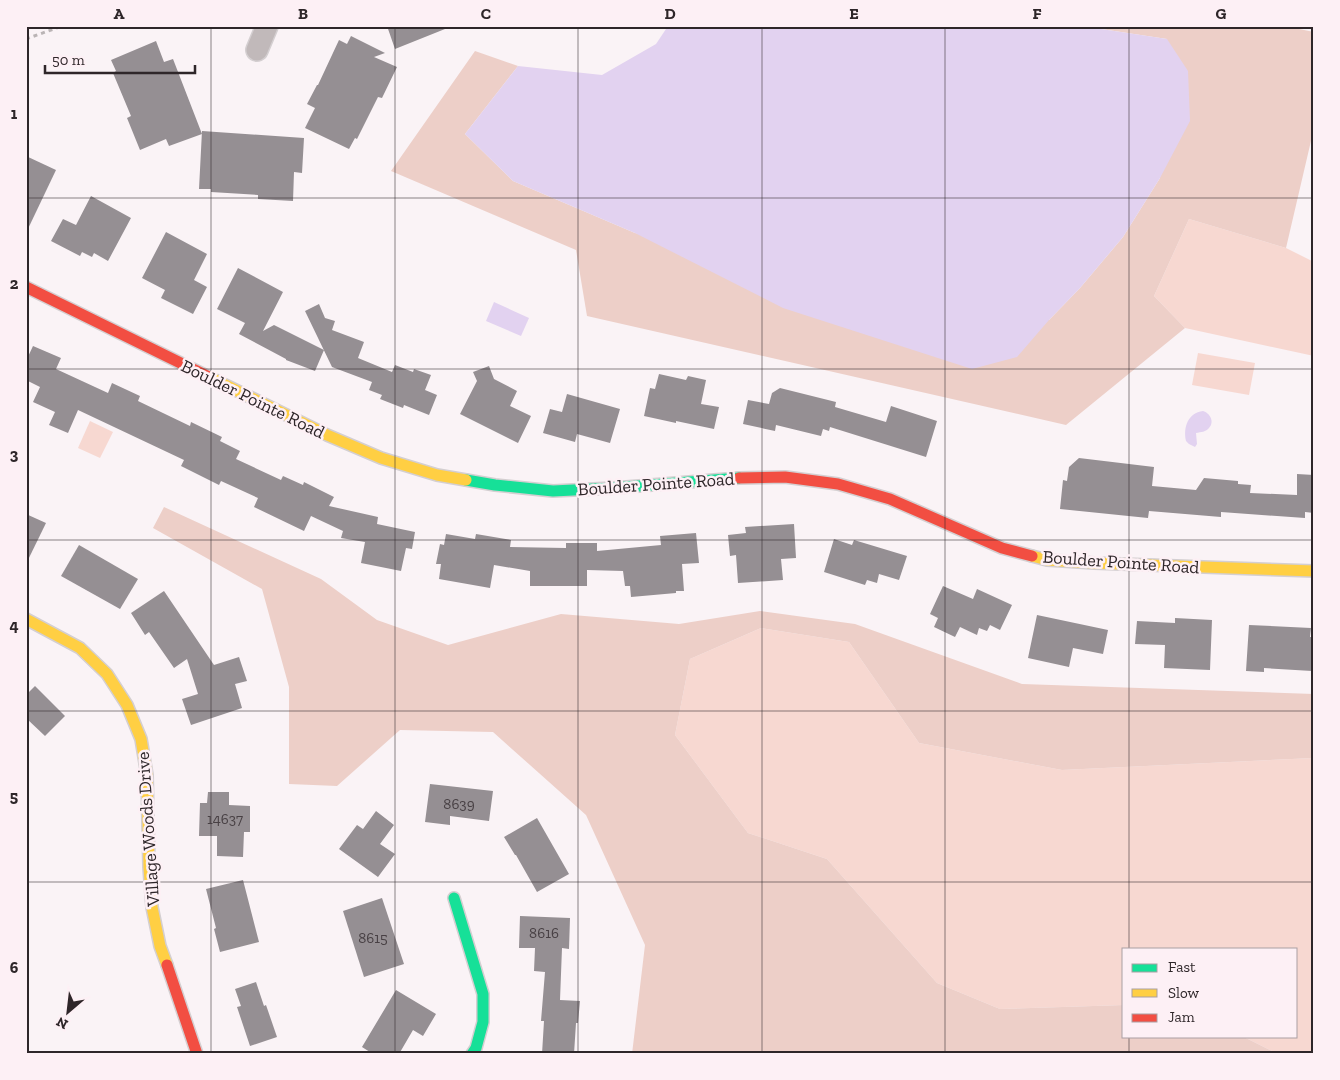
<svg xmlns="http://www.w3.org/2000/svg" width="1340" height="1080" font-family="'Zilla Slab',serif">
  <style>
    .green { fill: #f7d8d1 }
    .forest { fill: #edcfc8 }
    .water { fill: #e2d2f0 }
    .building { fill: #958f93 }
    .lines { fill: none; stroke-linecap: round; stroke-linejoin: round }
    .street-casing { stroke: #d4cfd1; stroke-width: 24 }
    .fast-casing { stroke: #d4cfd1; stroke-width: 14 }
    .slow-casing { stroke: #d4cfd1; stroke-width: 14 }
    .jam-casing { stroke: #d4cfd1; stroke-width: 14 }
    .path { stroke: #bab4b5; stroke-width: 3; stroke-dasharray: 4 4; stroke-linecap: butt }
    .street { stroke: #c1b9ba; stroke-width: 21 }
    .fast { stroke: #16e098; stroke-width: 11 }
    .slow { stroke: #ffcf43; stroke-width: 11 }
    .jam { stroke: #f24e42; stroke-width: 11 }
    .grid { fill: none; stroke: #2e2629; stroke-width: 1; stroke-opacity: 0.55 }
    .labels { text-anchor: middle; dominant-baseline: central; stroke-width: 5; stroke-linejoin: round; paint-order: stroke }
    .number-label { font-size: 15px; fill: #484044 }
    .street-label { font-size: 18px; fill: #2e2629; stroke: #fdf0f5 }
    .neatline { fill: none; stroke: #2e2629; stroke-width: 2 }
    .grid-label { font-size: 16px; text-anchor: middle; font-weight: bold; fill: #2e2629 }
  </style>
  <rect width="100%" height="100%" fill="#faf3f6"/>
  <!-- green -->
  <g class="green">
    <path d="M1189 219 1286 248 1314 262V356L1185 328 1154 296Z"/>
    <path d="M1198 353 1255 363 1249 395 1192 385Z"/>
    <path d="M90 421 113 432 100 458 78 448Z"/>
    <path d="M761 628 849 642 919 743 1062 770 1314 758V1054H1278L1242 1036H1296V949H1124V1005L1000 1009 937 983 827 859 748 833 675 735 690 659Z"/>
  </g>
  <!-- forest -->
  <g class="forest">
    <path d="M1022 26H1284L1314 32V128L1286 248 1189 219 1154 296 1185 328 1066 425 587 316 576 250 391 171 475 51 518 66 465 134 513 181 635 233 1049 320 1080 288 1123 237 1160 178 1167 39 1088 27H1025Z"/>
    <path d="M164 507 321 579 377 620 448 645 561 614 679 624 760 611 855 624 1022 684 1314 694V758L1062 770 919 743 849 642 761 628 690 659 675 735 748 833 827 859 937 983 1000 1009 1124 1005V1036H1242L1278 1054H632L645 945 586 815 493 732 400 730 337 786 289 784V687L262 589 153 528Z"/>
  </g>
  <!-- water -->
  <g class="water">
    <path d="M668 26H1022L1025 27H1088L1167 39 1188 71 1190 121 1160 178 1123 237 1080 288 1049 320 1017 357 972 369 783 308 635 233 513 181 465 134 518 66 602 75 656 44Z"/>
    <path d="M494 302 529 318 521 336 486 321Z"/>
    <path d="M1203 411C1210 413 1215 422 1209 428 1206 432 1201 432 1196 433L1197 444 1195 447 1189 444 1186 441C1183 427 1188 413 1203 411Z"/>
  </g>
  <!-- building -->
  <g class="building">
    <path d="M387 26H450V27L395 49Z"/>
    <path d="M351 36 385 53 374 57 397 67 382 98 378 97 357 139 355 138 349 149 305 128 315 108 307 104 317 85H318L339 40 347 44Z"/>
    <path d="M156 41 164 62 173 59 202 134 169 146 166 139 140 150 127 118 131 116 113 73 116 71 111 60Z"/>
    <path d="M202 131 304 138 302 173 294 172 293 201 258 199V195L211 192V189H199Z"/>
    <path d="M26 156 56 170 26 233Z"/>
    <path d="M91 196 131 218 108 261 94 253 92 257 82 252 80 256 51 241 63 219 76 225Z"/>
    <path d="M166 232 207 254 194 280 207 287 193 314 161 298 165 290 142 278Z"/>
    <path d="M238 268 283 292 263 331 274 325 324 350 315 371 286 360V359L239 334 245 323 217 309Z"/>
    <path d="M319 304 325 318 335 321 332 330 364 342 358 358 392 372 395 365 413 372 414 369 431 375 425 390 437 395 429 415 404 405 403 408 380 399 382 395 369 390 372 382 332 367 305 311Z"/>
    <path d="M33 346 61 358 56 369 108 393 112 383 140 396 138 401 190 426 191 422 222 437 220 441 240 451 236 459 281 480 283 476 303 485 304 482 334 497 329 506 378 517 377 524 415 532 412 549 406 548 401 571 361 563 365 542 341 538 343 531 311 516 304 531 254 507 258 498 221 481 219 485 181 466 184 460 78 410 68 433 49 425 55 412 33 402 40 387 26 380V361Z"/>
    <path d="M489 366 494 379 517 391 510 406 531 416 518 443 460 414 477 381 473 372Z"/>
    <path d="M659 374 686 380 688 376 706 380 701 404 719 407 714 429 676 421V423L644 416 650 388 655 389Z"/>
    <path d="M780 388 836 402 835 407 886 422 891 406 937 421 926 457 830 427 829 431 823 429 821 436 776 425 775 431 743 424 748 400 769 404 772 393Z"/>
    <path d="M567 394 620 409 610 443 577 434 575 442 543 433 550 409 562 412Z"/>
    <path d="M1079 458 1154 467 1152 486 1196 490 1204 478 1238 481V484L1251 485 1250 493 1297 495V474L1314 475V513L1305 512V518L1221 512V517L1149 511 1148 518 1060 509 1063 480 1067 481 1069 467Z"/>
    <path d="M26 514 46 523 26 564Z"/>
    <path d="M794 524 796 558 781 559 783 580 738 583 736 555 730 556 728 535 746 533 745 527Z"/>
    <path d="M696 533 699 563 682 564 684 591H676V593L631 597 630 586H625L623 571 587 570V586H530V571L494 565 490 588 439 579 441 564H436L440 544 444 545 446 534 475 539 476 534 511 540 510 547 566 548V543H597V551L661 545 660 536Z"/>
    <path d="M834 539 852 545 854 540 907 556 899 580 879 574 877 583 867 580 865 585 824 572Z"/>
    <path d="M79 545 138 579 120 609 61 576Z"/>
    <path d="M943 586 973 599 977 589 1012 605 1000 630 990 625 987 631 979 628 977 635 960 627 955 637 934 627 938 618 930 614Z"/>
    <path d="M164 591 214 665 239 657 247 681 235 684 242 708 191 725 182 699 198 694 187 659 174 668 149 632 145 635 131 613Z"/>
    <path d="M1037 615 1108 630 1103 654 1073 648 1069 667 1028 658Z"/>
    <path d="M1175 618 1212 620 1210 670 1164 668 1165 645 1135 644 1137 621 1175 623Z"/>
    <path d="M1249 625 1311 628 1310 637H1314V661H1312V671L1264 668V672L1246 671Z"/>
    <path d="M35 686 65 716 45 736 26 718V695Z"/>
    <path d="M430 784 493 791 489 821 450 816V825L425 822Z"/>
    <path d="M208 792H229V805L250 806V832H244L243 857 217 856V836H199L200 803H207Z"/>
    <path d="M376 811 394 825 380 844 395 854 378 877 339 849 357 825 363 829Z"/>
    <path d="M537 818 569 874 537 892 516 855H515L504 837Z"/>
    <path d="M243 880 259 942 220 952 214 929 216 928 206 889Z"/>
    <path d="M382 898 404 964 364 977 343 911Z"/>
    <path d="M520 916 570 918 569 949 562 948 560 1000 580 1001 578 1023H576L574 1054H542L544 1021H541L545 972 534 971 535 948H519Z"/>
    <path d="M256 982 264 1006 266 1005 277 1037 250 1046 237 1007 241 1006 235 989Z"/>
    <path d="M396 990 436 1014 423 1036 413 1030 399 1054H373L362 1047Z"/>
  </g>
  <g class="lines">
    <defs>
      <path id="street" d="M257 50 267 26"/>
      <g id="fast">
        <path d="M466 480 495 485 553 491 614 488 739 478"/>
        <path d="M454 898 483 994V1022L476 1048 472 1054"/>
      </g>
      <g id="slow">
        <path d="M209 377 327 435 381 458 437 475 466 480"/>
        <path d="M1032 556 1047 560 1094 563 1314 571"/>
        <path d="M26 619 80 648 107 674 127 705 141 739 147 775 149 867 152 907 160 946 167 965"/>
      </g>
      <g id="jam">
        <path d="M26 287 209 377"/>
        <path d="M739 478 785 477 838 484 890 499 1002 548 1032 556"/>
        <path d="M167 965 197 1054"/>
      </g>
    </defs>
    <!-- street casing -->
    <use href="#street" class="street-casing"/>
    <!-- fast casing -->
    <use href="#fast" class="fast-casing"/>
    <!-- slow casing -->
    <use href="#slow" class="slow-casing"/>
    <!-- jam casing -->
    <use href="#jam" class="jam-casing"/>
    <!-- path -->
    <path class="path" d="M26 39 62 26"/>
    <!-- street -->
    <use href="#street" class="street"/>
    <!-- fast -->
    <use href="#fast" class="fast"/>
    <!-- slow -->
    <use href="#slow" class="slow"/>
    <!-- jam -->
    <use href="#jam" class="jam"/>
  </g>
  <!-- grid -->
  <path class="grid" d="M211 26V1054M395 26V1054M578 26V1054M762 26V1054M945 26V1054M1129 26V949M26 198H1314M26 369H1314M26 540H1314M26 711H1314M26 882H1314M1129 1036V1054"/>
  <g class="labels">
    <!-- number labels -->
    <g class="number-label">
      <text x="459" y="804">8639</text>
      <text x="225" y="819">14637</text>
      <text x="544" y="933">8616</text>
      <text x="373" y="938">8615</text>
    </g>
    <!-- street labels -->
    <g class="street-label">
      <text transform="translate(253 399) rotate(26)">Boulder Pointe Road</text>
      <text transform="translate(656 484) rotate(-4)">Boulder Pointe Road</text>
      <text transform="translate(1121 562) rotate(4)">Boulder Pointe Road</text>
      <text transform="translate(148 829) rotate(-94)">Village Woods Drive</text>
    </g>
  </g>
  <!-- border -->
  <rect width="1340" height="1080" fill="none" stroke="#fdf0f5" stroke-width="55"/>
  <!-- legend -->
  <rect x="1122" y="948" width="175" height="90" fill="#fdf0f5" stroke="#aa9fa3"/>
  <rect x="1132" y="964" width="25" height="8" fill="#16e098" stroke="#aa9fa3"/>
  <text x="1168" y="972" font-size="15" fill="#2e2629">Fast</text>
  <rect x="1132" y="989" width="25" height="8" fill="#ffcf43" stroke="#aa9fa3"/>
  <text x="1168" y="998" font-size="15" fill="#2e2629">Slow</text>
  <rect x="1132" y="1014" width="25" height="8" fill="#f24e42" stroke="#aa9fa3"/>
  <text x="1168" y="1022" font-size="15" fill="#2e2629">Jam</text>
  <!-- north arrow -->
  <g transform="translate(68 1012) rotate(208)" stroke="#fdf0f5" stroke-width="4" paint-order="stroke">
  <path d="M0-4L9 19L0 12L-9 19Z" fill="#2e2629"/>
  <text y="-8" font-size="14" font-weight="bold" text-anchor="middle" fill="#2e2629">N</text>
  </g>
  <!-- scale -->
  <path d="M45 65v8h150v-8" fill="none" stroke="#2e2629" stroke-width="2.5"/>
  <text x="52" y="65" font-size="15" fill="#2e2629" stroke="#fdf0f5" stroke-width="4" paint-order="stroke">50 m</text>
  <rect x="28" y="28" width="1284" height="1024" class="neatline"/>
  <g class="grid-label">
    <text x="119" y="19">A</text>
    <text x="303" y="19">B</text>
    <text x="486" y="19">C</text>
    <text x="670" y="19">D</text>
    <text x="854" y="19">E</text>
    <text x="1037" y="19">F</text>
    <text x="1221" y="19">G</text>
    <text x="14" y="119">1</text>
    <text x="14" y="289">2</text>
    <text x="14" y="460">3</text>
    <text x="14" y="631">4</text>
    <text x="14" y="802">5</text>
    <text x="14" y="973">6</text>
  </g>
</svg>
